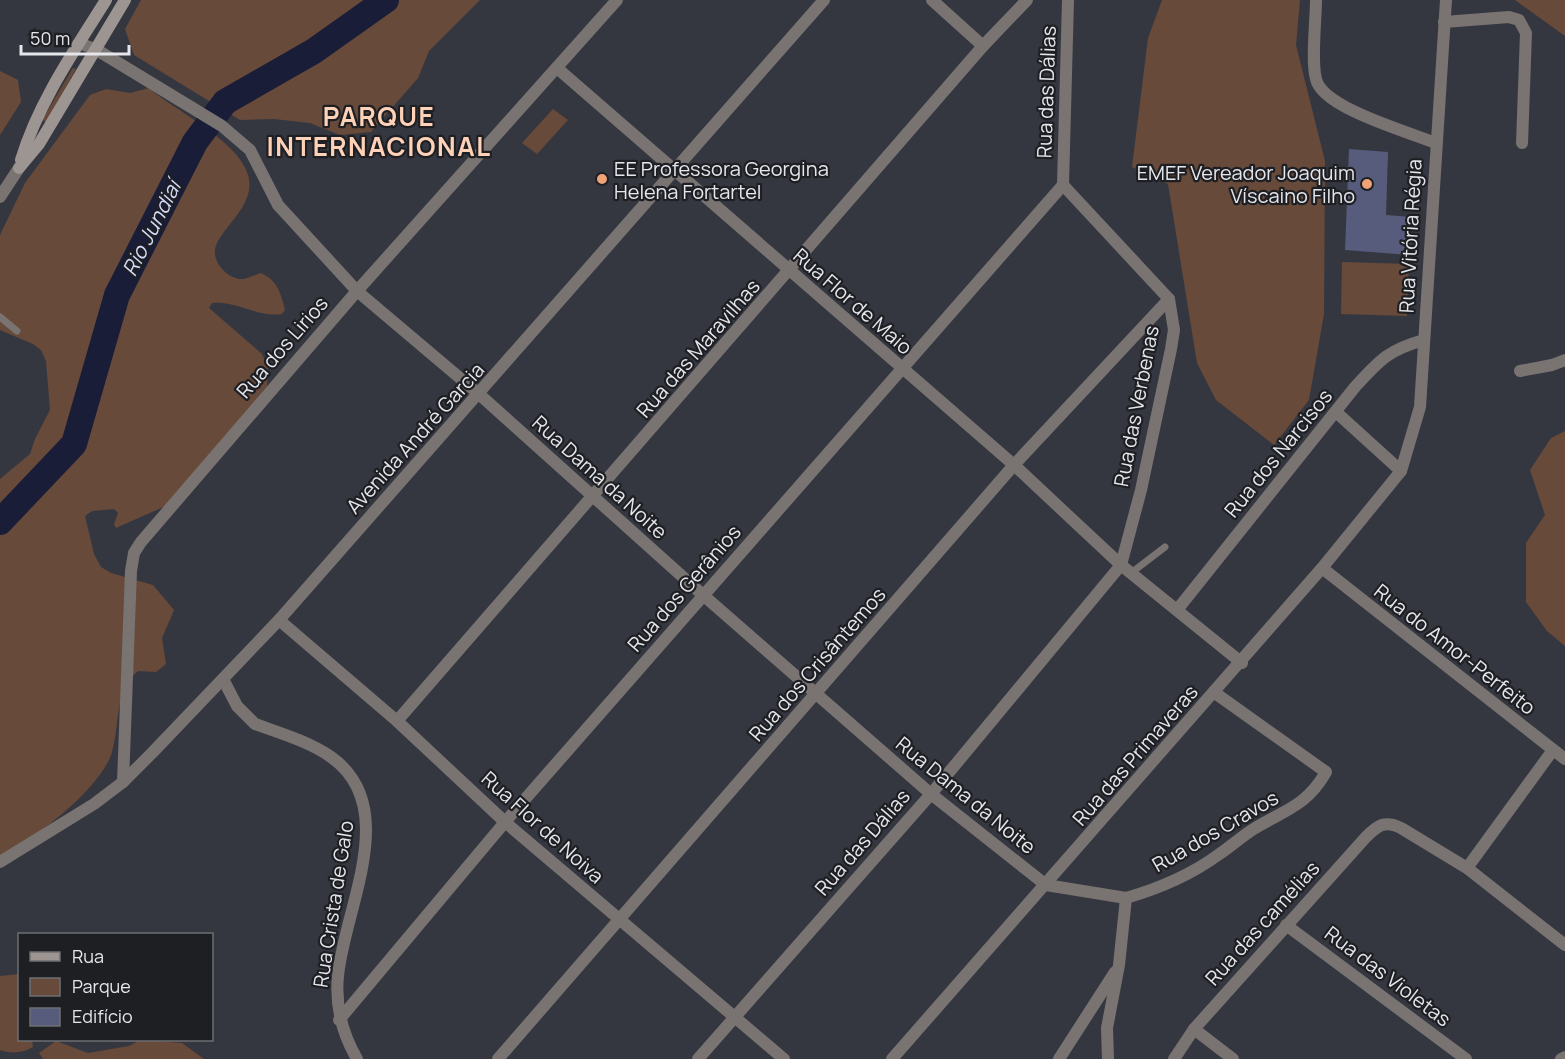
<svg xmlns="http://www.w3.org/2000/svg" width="1565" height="1059" font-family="Manrope,sans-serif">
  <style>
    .green { fill: #684a3a }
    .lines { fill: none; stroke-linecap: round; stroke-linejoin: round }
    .river { stroke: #191d38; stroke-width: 26 }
    .building { fill: #575c7c }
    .service { stroke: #797471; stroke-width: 7 }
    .minor { stroke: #797471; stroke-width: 12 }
    .tertiary { stroke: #797471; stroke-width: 12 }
    .secondary { stroke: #9d9591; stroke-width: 12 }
    .poi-dot { fill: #f0a279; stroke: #1e1f23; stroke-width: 2 }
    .labels { text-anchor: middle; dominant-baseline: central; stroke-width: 4.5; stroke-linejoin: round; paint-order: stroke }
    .street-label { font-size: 20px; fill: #e5e6ec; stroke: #1e1f23 }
    .poi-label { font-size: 20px; fill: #e5e6ec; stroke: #1e1f23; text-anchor: start }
    .water-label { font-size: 21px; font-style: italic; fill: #d3dafd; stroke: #1e1f23 }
    .district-label { font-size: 26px; font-weight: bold; letter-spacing: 1.5px; fill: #fed1b9; stroke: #1e1f23 }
  </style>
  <rect width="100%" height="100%" fill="#353740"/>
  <!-- green -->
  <g class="green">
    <path d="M141 0H480L429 51 418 78 371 132 340 135 310 123 274 119 240 120 134 55 125 29Z"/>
    <path d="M1162 0H1300L1296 45 1325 161 1324 314 1309 400 1274 445 1216 400 1197 363 1168 184 1132 167 1148 38Z"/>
    <path d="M1515 0H1565V36Z"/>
    <path d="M73 68 76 69 46 122 42 120Z"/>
    <path d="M0 71 18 80 21 102 0 135Z"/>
    <path d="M149 88C175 111 238 140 248 175 257 206 220 227 215 249 213 264 229 280 243 279 249 278 255 275 261 273 277 280 281 293 285 310L282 314C257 318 237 300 212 303L209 308 262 354 268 368 267 386 170 504 116 528 114 524 118 513 114 509 92 511 85 516 94 554 101 567 111 573 153 585 174 610 162 638 166 664 156 672 138 671C114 691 120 725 112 752 101 789 33 840 0 857V479L30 454 35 439 50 410 46 361 41 350 33 344 0 330V235L25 183 90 95 106 89 130 93Z"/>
    <path d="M553 109 568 120 537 154 522 143Z"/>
    <path d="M1342 262 1409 264 1407 316 1341 314Z"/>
    <path d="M1565 431V646L1547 631 1526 602V543L1545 515 1530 470 1551 438Z"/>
    <path d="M19 974 20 1040H32L33 1047C24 1053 10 1054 0 1050V976Z"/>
    <path d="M140 1040 182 1043 204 1059H43L39 1053 56 1041 88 1053 129 1046Z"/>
  </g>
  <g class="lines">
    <!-- river -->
    <path class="river" d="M0 522 74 444 117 295 195 142 225 102 314 51 386 0"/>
  </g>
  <!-- building -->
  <path class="building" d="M1349 149 1388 152 1386 215 1411 217 1410 255 1345 250Z"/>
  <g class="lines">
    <!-- service -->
    <g class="service">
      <path d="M0 317 17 331"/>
      <path d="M1131 573 1165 547"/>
    </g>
    <!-- minor -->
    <g class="minor">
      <path d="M932 0 983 46"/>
      <path d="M1316 0C1316 20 1311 61 1316 79 1322 108 1409 132 1435 143"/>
      <path d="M1444 22 1509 17 1519 20 1526 33 1522 143"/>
      <path d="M79 43 97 50 222 126 250 150 278 205 357 291 480 395 703 595 931 794 1046 885 1126 898C1157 889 1192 874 1218 855 1230 847 1240 838 1252 830 1284 810 1306 807 1326 772L1215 693"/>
      <path d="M557 68 1014 465 1121 565 1242 663"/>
      <path d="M1063 185 1068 0"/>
      <path d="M1520 371 1552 365 1565 360"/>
      <path d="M1336 412 1401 471"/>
      <path d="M1322 568 1565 759"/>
      <path d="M1177 610 1355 387C1380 360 1388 350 1424 340"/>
      <path d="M279 620 397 721 505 822 784 1059"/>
      <path d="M223 679 237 706 255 724C280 733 310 742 331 757 402 807 344 909 338 976 335 1006 342 1033 357 1059"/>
      <path d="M397 721 983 46 1027 0"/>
      <path d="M123 782 131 571 134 553 141 542 357 291 617 0"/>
      <path d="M0 862 94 804 123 782 152 753 279 620 824 0"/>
      <path d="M1467 868 1553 750"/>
      <path d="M1286 925 1466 1059"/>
      <path d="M339 1020 505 822 1063 185"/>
      <path d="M1194 1029 1233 1059"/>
      <path d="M498 1059 1014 465 1169 299"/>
      <path d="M698 1059 931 794 1121 565 1141 490 1171 349 1174 330 1169 299 1063 185"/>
      <path d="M892 1059 1322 568 1401 471 1420 407 1446 0"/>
      <path d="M1059 1059 1115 972"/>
      <path d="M1108 1059 1107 1028 1119 965 1126 898"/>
      <path d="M1174 1059 1194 1029 1366 837C1378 825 1385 820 1401 828L1467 868 1565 945"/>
      <path d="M1561 1059 1565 1057"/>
    </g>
    <!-- tertiary -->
    <path class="tertiary" d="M0 197 19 168"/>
    <!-- secondary -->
    <g class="secondary">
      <path d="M21 160C38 103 74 51 106 0"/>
      <path d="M19 168 39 144 125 0"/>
    </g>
  </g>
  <!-- markers -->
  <g class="poi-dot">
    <circle cx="602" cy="179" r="6"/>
    <circle cx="1367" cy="184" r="6"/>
  </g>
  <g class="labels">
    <!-- street labels -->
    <g class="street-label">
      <text transform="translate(1046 92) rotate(-88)">Rua das Dálias</text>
      <text transform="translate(1410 236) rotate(-87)">Rua Vitória Régia</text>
      <text transform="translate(853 301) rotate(41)">Rua Flor de Maio</text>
      <text transform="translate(282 347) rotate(-49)">Rua dos Lirios</text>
      <text transform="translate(698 348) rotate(-49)">Rua das Maravilhas</text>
      <text transform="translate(1136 406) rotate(-79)">Rua das Verbenas</text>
      <text transform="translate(415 438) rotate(-48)">Avenida André Garcia</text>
      <text transform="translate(1278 453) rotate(-51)">Rua dos Narcisos</text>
      <text transform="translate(600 477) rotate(42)">Rua Dama da Noite</text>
      <text transform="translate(684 588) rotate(-49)">Rua dos Gerânios</text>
      <text transform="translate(1455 649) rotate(38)">Rua do Amor-Perfeito</text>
      <text transform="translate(817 664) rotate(-49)">Rua dos Crisântemos</text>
      <text transform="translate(1135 755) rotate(-49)">Rua das Primaveras</text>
      <text transform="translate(966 795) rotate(39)">Rua Dama da Noite</text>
      <text transform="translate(543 827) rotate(42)">Rua Flor de Noiva</text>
      <text transform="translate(1215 831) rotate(-30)">Rua dos Cravos</text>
      <text transform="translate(862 842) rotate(-49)">Rua das Dálias</text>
      <text transform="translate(333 904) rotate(-81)">Rua Crista de Galo</text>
      <text transform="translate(1262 923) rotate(-48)">Rua das camélias</text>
      <text transform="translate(1388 976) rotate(37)">Rua das Violetas</text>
    </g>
    <!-- poi labels -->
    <g class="poi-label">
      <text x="614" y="168">EE Professora Georgina<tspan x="614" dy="23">Helena Fortartel</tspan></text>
      <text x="1355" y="172" text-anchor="end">EMEF Vereador Joaquim<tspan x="1355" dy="23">Víscaino Filho</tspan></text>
    </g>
    <!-- water labels -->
    <g class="water-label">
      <text transform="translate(151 228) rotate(-63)">Rio Jundiaí</text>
    </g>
    <!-- district labels -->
    <g class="district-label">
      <text x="379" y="116">PARQUE<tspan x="379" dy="30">INTERNACIONAL</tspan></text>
    </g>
  </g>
  <!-- legend -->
  <rect x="18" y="933" width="195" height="108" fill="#1e1f23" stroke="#6e6f73" stroke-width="1.5"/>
  <rect x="30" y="952" width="30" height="9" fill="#9d9591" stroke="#6e6f73" stroke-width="1.5"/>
  <text x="72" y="963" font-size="18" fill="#e5e6ec">Rua</text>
  <rect x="30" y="978" width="30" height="18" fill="#684a3a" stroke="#6e6f73" stroke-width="1.5"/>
  <text x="72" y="993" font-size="18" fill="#e5e6ec">Parque</text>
  <rect x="30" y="1008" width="30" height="18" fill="#575c7c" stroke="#6e6f73" stroke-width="1.5"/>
  <text x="72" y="1023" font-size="18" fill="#e5e6ec">Edifício</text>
  <!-- scale -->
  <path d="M21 45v9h108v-9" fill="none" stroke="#e5e6ec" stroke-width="3"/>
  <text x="30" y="45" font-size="18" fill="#e5e6ec" stroke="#1e1f23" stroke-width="4.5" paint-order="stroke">50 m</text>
</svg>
